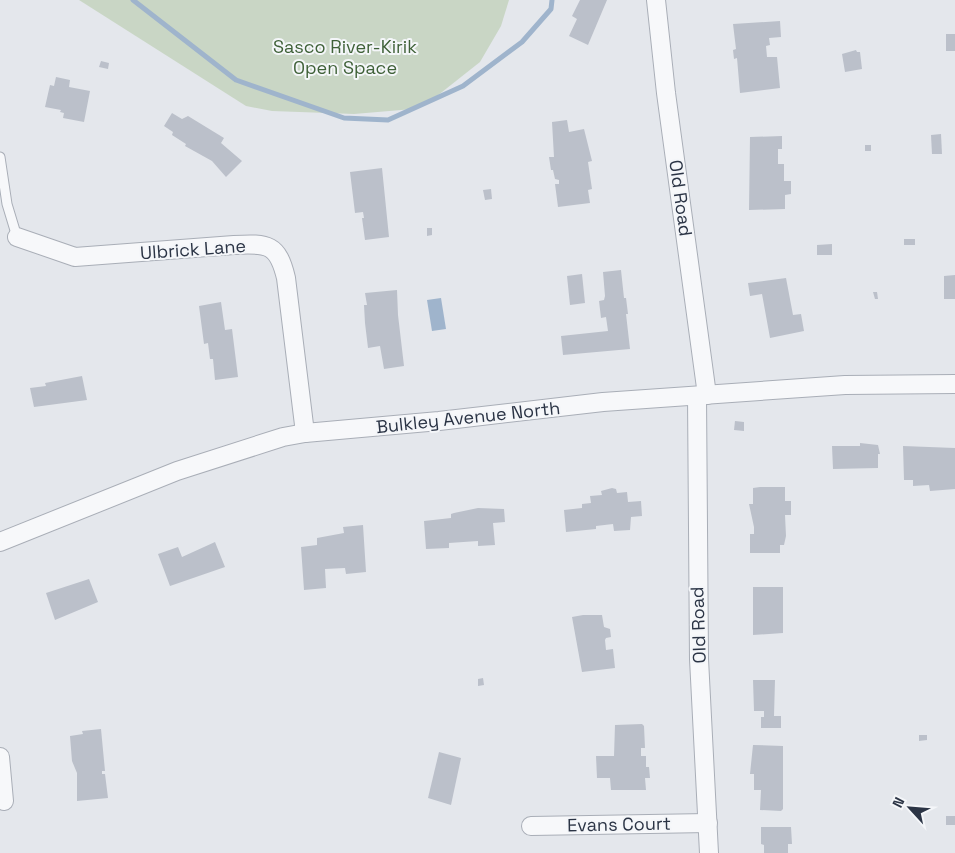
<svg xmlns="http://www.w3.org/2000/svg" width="955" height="853" font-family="'Space Grotesk',sans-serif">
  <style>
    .green { fill: #c9d6c5 }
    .water { fill: #9fb4cc }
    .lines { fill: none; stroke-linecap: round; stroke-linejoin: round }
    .stream { stroke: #9fb4cc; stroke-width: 5 }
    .building { fill: #bbc0ca }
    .lane-casing { stroke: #a9aeb7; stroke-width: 11 }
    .street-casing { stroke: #a9aeb7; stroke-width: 20 }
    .lane { stroke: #f7f8fa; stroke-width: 9 }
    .street { stroke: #f7f8fa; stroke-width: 18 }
    .labels { text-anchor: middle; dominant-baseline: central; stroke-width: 4; stroke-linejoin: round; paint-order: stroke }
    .park-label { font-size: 18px; fill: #3f6138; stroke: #f4f6f9 }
    .street-label { font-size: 18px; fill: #2b3445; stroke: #f4f6f9 }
  </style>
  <rect width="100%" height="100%" fill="#e4e7ec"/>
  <!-- green -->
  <path class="green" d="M79 0H509L501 26 480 62 437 96 413 109 354 114 272 111 246 106Z"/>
  <!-- water -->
  <path class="water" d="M441 298 446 329 432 331 427 300Z"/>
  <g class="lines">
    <!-- stream -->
    <path class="stream" d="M133 0 236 80 344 118 388 120 463 86 522 42 551 9 552 0"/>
  </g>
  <!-- building -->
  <g class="building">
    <path d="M580 0H607L588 45 569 36 577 19 572 16Z"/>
    <path d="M780 21 781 37 769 38 770 45 766 46 767 57H777L780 88 740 93 737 58 734 59 733 50 736 49 733 24Z"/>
    <rect x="946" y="34" width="9" height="17"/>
    <path d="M856 50 857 52H860L862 69 845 72 842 54Z"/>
    <path d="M101 61 109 63 108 69 99 67Z"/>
    <path d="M56 77 70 80 69 87 90 91 84 122 63 118 64 113 60 112 61 110 45 107 50 85 54 86Z"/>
    <path d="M172 113 182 119 188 116 224 138 221 143 242 161 226 177 212 161 185 146 186 144 172 135 173 132 164 126Z"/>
    <path d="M567 120 569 132 584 129 592 161 588 162 592 189 588 190 590 203 558 207 555 184H559V180L555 179 553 170H551L549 157H554L552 122Z"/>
    <path d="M941 134 942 154H932L931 135Z"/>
    <path d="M782 136V149H778V164H784V181H791V194L785 195V209L749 210 750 137Z"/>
    <rect x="865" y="145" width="6" height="6"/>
    <path d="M382 168 389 237 365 240 362 218H364L363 212 355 213 350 172Z"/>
    <path d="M491 189 492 199 485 200 483 190Z"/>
    <path d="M427 228H432V235L427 236Z"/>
    <rect x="904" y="239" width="11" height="6"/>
    <path d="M832 244V255H817V245Z"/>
    <path d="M621 270 624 298H626L628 314H626L630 349 563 355 561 336 608 331 606 317 601 318 599 301 604 300 605 296 603 272Z"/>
    <path d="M582 274 585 303 570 305 567 276Z"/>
    <path d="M955 275V299H944V276Z"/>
    <path d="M786 278 793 315 801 314 804 331 770 338 762 294 750 296 748 283Z"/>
    <path d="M397 290 398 315 404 366 384 369 380 346 368 348 365 323 364 305H367L365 293Z"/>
    <path d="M873 292H877L878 299H875Z"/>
    <path d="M221 302 225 330 232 329 238 377 215 380 213 359H210L208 343 204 344 199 306Z"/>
    <path d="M82 376 87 400 34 407 30 388 46 386 45 383Z"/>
    <path d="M735 421 744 422V431L734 430Z"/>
    <path d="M860 443 878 445 880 454H878V468L833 469 832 446H860Z"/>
    <path d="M903 446 955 448V489L930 491 929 485 913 486V480H904Z"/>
    <path d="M760 487H785V501H791V515H785L786 536 784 545H780V553H750V534H754V527L749 504H753V488Z"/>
    <path d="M612 488 616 489 617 493 627 492 628 502 641 501 642 516 631 517 630 530 614 531 613 524 596 526V529L566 532 564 510 582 508V504L591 503 590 496 602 495 601 491Z"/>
    <path d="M478 508 504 509 505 522 493 523 495 545 478 546V541L449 543V548L426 549 424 521 451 518V514L454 513Z"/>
    <path d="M363 525 366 572 346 574 345 568 325 569 326 588 304 590 301 547 317 545V538L344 533 343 527Z"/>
    <path d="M215 542 225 567 170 586 158 554 178 547 182 557Z"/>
    <path d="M89 579 98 602 55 620 46 593Z"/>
    <path d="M753 587H783V633L753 635Z"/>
    <path d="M583 615H602L604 627 610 629 611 637 606 638 605 640 606 650 613 649 615 668 582 672 572 617Z"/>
    <path d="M483 678 484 685 478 686V679Z"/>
    <path d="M753 680H775L774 716H781V728H761V717H764V711H754Z"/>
    <path d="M642 724 644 726 645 748H641V756H646V767H649L650 778H645L646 790H611L610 778H597L596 756H614L615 725Z"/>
    <path d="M101 729 105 771H102V774H105L108 798 77 801V773L72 761 70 736 83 734 82 731Z"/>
    <path d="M919 735H927V740L919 741Z"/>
    <path d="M753 745 783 746V809L781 811 760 810 761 790H754V774H750Z"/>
    <path d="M439 752 461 758 451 805 428 798Z"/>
    <rect x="946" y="816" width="9" height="9"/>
    <path d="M761 827H791L792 844H788V853H764V845L761 844Z"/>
  </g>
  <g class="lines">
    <defs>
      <path id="lane" d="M0 157 7 204 17 237"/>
      <g id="street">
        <path d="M656 0 666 93 707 395"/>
        <path d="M17 237 75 257 234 245C268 243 278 244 286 278L305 433"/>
        <path d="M697 396 699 659 709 853"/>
        <path d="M0 542 177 471 283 437 305 433 439 421 603 402 845 385 955 384"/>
        <path d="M0 757 4 801"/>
        <path d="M531 826 708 823"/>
      </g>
    </defs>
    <!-- lane casing -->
    <use href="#lane" class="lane-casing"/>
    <!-- street casing -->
    <use href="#street" class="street-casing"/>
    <!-- lane -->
    <use href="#lane" class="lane"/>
    <!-- street -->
    <use href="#street" class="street"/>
  </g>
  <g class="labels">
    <!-- park labels -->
    <g class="park-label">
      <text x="345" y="46">Sasco River-Kirik<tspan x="345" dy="21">Open Space</tspan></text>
    </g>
    <!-- street labels -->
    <g class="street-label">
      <text transform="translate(681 198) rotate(82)">Old Road</text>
      <text transform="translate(193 249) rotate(-4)">Ulbrick Lane</text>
      <text transform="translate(468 417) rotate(-6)">Bulkley Avenue North</text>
      <text transform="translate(698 625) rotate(-92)">Old Road</text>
      <text transform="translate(619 824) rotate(-1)">Evans Court</text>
    </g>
  </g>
  <!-- north arrow -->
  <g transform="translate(910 808) rotate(296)" stroke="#f4f6f9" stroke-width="4" paint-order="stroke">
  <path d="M0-4L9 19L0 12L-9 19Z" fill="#2b3445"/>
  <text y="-8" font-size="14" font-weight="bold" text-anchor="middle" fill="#2b3445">N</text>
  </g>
</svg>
